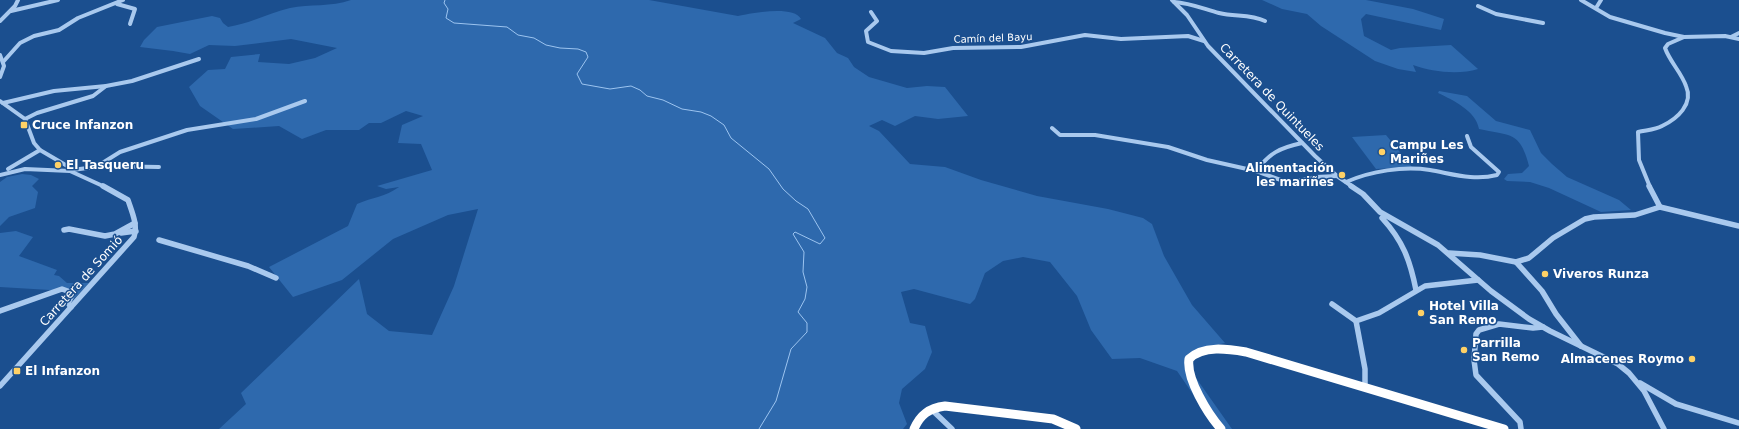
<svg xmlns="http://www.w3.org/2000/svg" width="1739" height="429" font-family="'DejaVu Sans',sans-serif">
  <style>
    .green { fill: #2e69ad }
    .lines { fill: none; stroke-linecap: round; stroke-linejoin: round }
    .stream { stroke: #9cc4f0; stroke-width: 1 }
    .minor-far1 { stroke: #a9c9ee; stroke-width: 4 }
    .minor { stroke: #a9c9ee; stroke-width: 5.5 }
    .highway { stroke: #fff; stroke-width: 9 }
    .poi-dot { fill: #ffd166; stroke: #1b4f8f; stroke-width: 1.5 }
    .labels { text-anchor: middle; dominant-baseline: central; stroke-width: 3; stroke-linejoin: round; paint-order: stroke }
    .far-street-label { font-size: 10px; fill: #fff; stroke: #1b4f8f }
    .street-label { font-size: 12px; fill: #fff; stroke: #1b4f8f }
    .poi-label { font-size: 12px; font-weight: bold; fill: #fff; stroke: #1b4f8f; text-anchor: start }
  </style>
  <rect width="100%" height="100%" fill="#1b4f8f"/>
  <!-- green -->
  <g class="green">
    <path d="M351 0H649L738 16C752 13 794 5 801 19L793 23 825 38 837 53 848 58 854 67 869 77 907 88 927 86 945 87 968 116 938 119 915 116 895 126 882 120 869 126 879 131 910 164 945 167 981 180 1037 196 1108 209 1143 218 1152 224 1164 256 1192 305 1225 343 1194 350 1184 361 1232 429H1217L1177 371 1140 358 1112 359 1091 330 1077 296 1050 262 1023 257 1003 261 985 273 975 299 970 304 914 289 901 292 910 323 925 326 932 352 925 369 902 389 899 403 907 424 903 429H219L246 404 241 393 359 279 367 314 389 331 432 335 454 286 478 209 448 215 393 239 342 280 293 297 269 267 348 226 357 204C373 197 385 197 399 187L386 189 377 186 432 170 421 144 398 143 402 125 423 116 406 111 381 123H369L359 130H326L302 139 279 126 233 129 200 106 189 87 208 70 225 69 231 57 260 54 258 62 289 64 315 58 337 48 291 39 235 46 209 45 190 54 173 51 140 47 144 40 157 27 212 16 220 18 223 23 228 27C249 24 269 13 290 8 310 4 331 7 351 0Z"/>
    <path d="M1262 0H1366L1413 9 1444 19 1441 30 1366 14 1361 19 1364 36 1391 50 1400 48 1451 45 1478 69C1459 75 1432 72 1413 65L1416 72 1398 69 1375 61 1321 26 1307 14 1282 9Z"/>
    <path d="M1439 91 1467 96 1496 121 1530 130 1541 153 1552 164 1567 177 1619 200 1631 210 1601 212 1549 188 1530 182 1507 181 1504 179 1508 174 1522 173 1529 166C1520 131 1511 136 1479 129 1476 111 1453 100 1438 93Z"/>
    <path d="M1386 135 1412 167 1376 169 1352 137Z"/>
    <path d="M22 174 31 175 39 179 32 186 38 192 35 208 9 217 0 226V182L7 177Z"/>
    <path d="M16 231 33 237 19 256 57 270 54 275 59 276 67 283H89L71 302 67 298V292L50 290 0 287V233Z"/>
  </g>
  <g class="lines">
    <!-- stream -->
    <path class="stream" d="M445 0 444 3 448 9 446 18 454 23 507 27 518 35 534 38 546 45 560 48 578 49 586 52 588 57 577 74 582 84 610 89 631 86 640 90 647 96 663 100 682 109 701 112 711 116 724 125 731 138 769 169 783 189 796 201 808 209 825 238 820 244 795 232 793 234 804 252 803 272 807 287 805 299 798 312 807 323V332L791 349 776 401 759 429"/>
    <!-- minor-far1 -->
    <g class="minor-far1">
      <path d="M1172 0 1187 15 1208 46 1315 156 1337 176 1353 187"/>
      <path d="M1581 0 1610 17 1665 33 1684 37 1725 36 1739 39"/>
      <path d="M1174 2C1190 3 1204 9 1219 13 1235 17 1250 14 1265 21"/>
      <path d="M117 4 135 9 130 24"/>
      <path d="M1478 6 1496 14 1543 23"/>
      <path d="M1596 8 1601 0"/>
      <path d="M11 11 58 0"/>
      <path d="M871 12 877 21 866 31 868 42 891 51 924 53 953 48 1021 47 1085 35 1121 39 1188 36 1204 41"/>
      <path d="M0 21 15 6 18 0"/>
      <path d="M1731 37 1739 33"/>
      <path d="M0 55 4 66 0 77"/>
      <path d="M3 62 20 43 34 36 59 30 78 18 123 0"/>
      <path d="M0 101 25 119 34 143 40 150 69 167 70 171"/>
      <path d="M3 103 54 91 106 86"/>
      <path d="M25 119 37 113 93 96 106 86 132 81 199 59"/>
      <path d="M1052 128 1060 135H1095L1168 147 1207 160 1256 171 1289 183 1316 177 1337 176"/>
      <path d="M96 167 120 152 187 130 256 119 305 101"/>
      <path d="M8 169 40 150"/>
      <path d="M72 170 103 166 159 167"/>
      <path d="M1256 171C1270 153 1279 148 1302 143"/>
      <path d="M0 175 25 169 70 171 105 187"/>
      <path d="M1346 182C1371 171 1403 166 1430 170 1453 174 1474 181 1497 175L1499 172 1471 147 1467 136"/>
      <path d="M1650 187 1639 160 1638 132C1646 130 1655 130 1662 126 1677 119 1694 104 1686 86 1681 72 1670 62 1665 48L1668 44 1684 37"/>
    </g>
    <!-- minor -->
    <g class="minor">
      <path d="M1351 186 1363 194 1380 212 1438 245 1491 291 1529 319 1550 331 1618 364 1629 373 1644 391 1664 429"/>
      <path d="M1660 207 1739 226"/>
      <path d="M1385 216 1382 218C1403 241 1410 260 1416 290"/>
      <path d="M64 230 69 229 105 236 115 234 135 223"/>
      <path d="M121 233 136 231"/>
      <path d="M159 240 248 266 276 278"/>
      <path d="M1449 253 1480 255 1516 262 1529 258 1553 238 1585 219 1594 217 1635 215 1660 207 1649 186"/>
      <path d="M1516 262 1542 291 1556 314 1581 346"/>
      <path d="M1332 304 1356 321"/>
      <path d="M0 311 62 289 73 293 68 303 71 307"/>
      <path d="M1640 383 1676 404 1739 423"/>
      <path d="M0 386 134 237C138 225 132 212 128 200L103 186"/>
      <path d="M1365 388V369L1356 321 1379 313 1425 286 1478 280"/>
      <path d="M931 409 952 429"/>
      <path d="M1521 429 1520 422 1476 375 1474 360 1476 334 1479 330 1499 324 1533 328 1543 327"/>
    </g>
    <!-- highway -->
    <g class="highway">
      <path d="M914 429C920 415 929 408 945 406L1053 419 1076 429"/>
      <path d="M1221 429C1208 414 1186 379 1189 359 1203 345 1228 349 1246 352L1504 429"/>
    </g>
  </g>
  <!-- markers -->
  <g class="poi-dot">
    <rect x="20" y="121" width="8" height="8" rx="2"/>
    <circle cx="1382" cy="152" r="4"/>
    <circle cx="58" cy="165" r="4"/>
    <circle cx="1342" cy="175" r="4"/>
    <circle cx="1545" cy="274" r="4"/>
    <circle cx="1421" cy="313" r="4"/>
    <circle cx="1464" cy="350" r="4"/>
    <circle cx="1692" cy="359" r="4"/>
    <rect x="13" y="367" width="8" height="8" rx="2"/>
  </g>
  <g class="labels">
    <!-- far-street labels -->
    <g class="far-street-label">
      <text transform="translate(993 38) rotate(-2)">Camín del Bayu</text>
    </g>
    <!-- street labels -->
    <g class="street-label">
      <text transform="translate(1272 97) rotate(46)">Carretera de Quintueles</text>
      <text transform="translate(81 281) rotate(-48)">Carretera de Somió</text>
    </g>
    <!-- poi labels -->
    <g class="poi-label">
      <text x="32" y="125">Cruce Infanzon</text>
      <text x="1390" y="145">Campu Les<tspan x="1390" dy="14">Mariñes</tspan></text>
      <text x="66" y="165">El Tasqueru</text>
      <text x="1334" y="168" text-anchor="end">Alimentación<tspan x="1334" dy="14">les mariñes</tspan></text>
      <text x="1553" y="274">Viveros Runza</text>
      <text x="1429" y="306">Hotel Villa<tspan x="1429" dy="14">San Remo</tspan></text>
      <text x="1472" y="343">Parrilla<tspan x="1472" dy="14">San Remo</tspan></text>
      <text x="1684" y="359" text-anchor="end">Almacenes Roymo</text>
      <text x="25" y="371">El Infanzon</text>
    </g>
  </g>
</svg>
